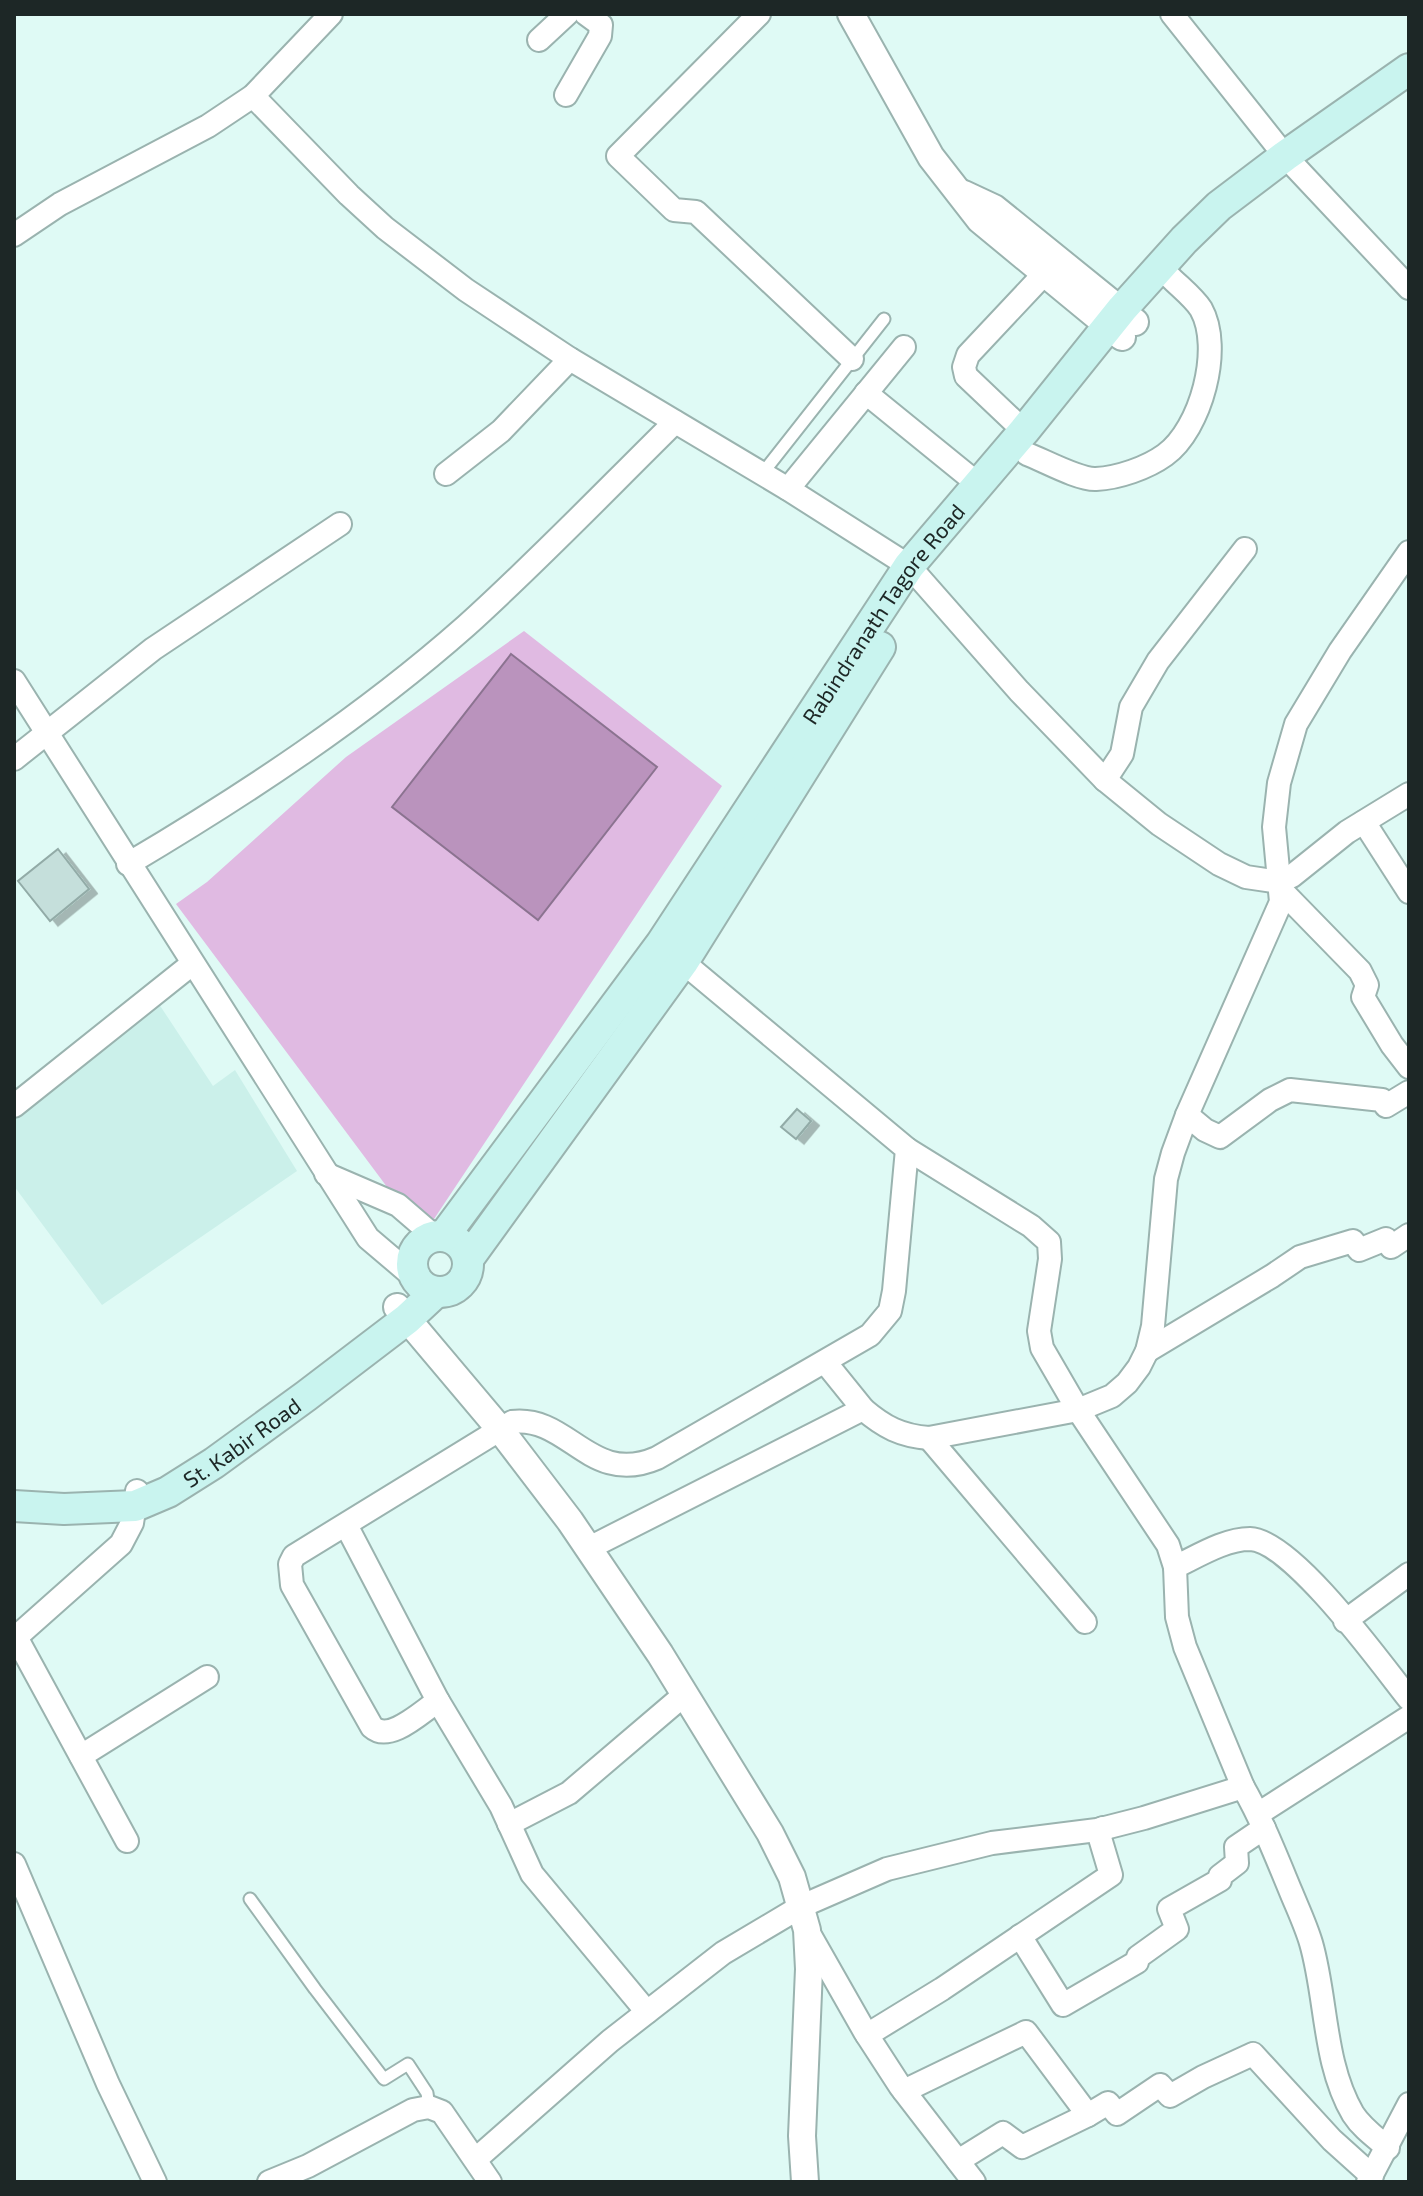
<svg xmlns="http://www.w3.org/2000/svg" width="1423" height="2196" font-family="'Exo 2',sans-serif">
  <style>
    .built { fill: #cbf0ea }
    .green { fill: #e0bae2 }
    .water { fill: #ba93bd; stroke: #8b7390; stroke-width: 2 }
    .building { fill: #c5dfdb; stroke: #92aba7; stroke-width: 2; filter: url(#shadow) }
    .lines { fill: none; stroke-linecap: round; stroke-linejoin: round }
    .service-casing { stroke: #9ab3af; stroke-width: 15 }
    .minor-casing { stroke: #9ab3af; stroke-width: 26 }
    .tertiary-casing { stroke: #9ab3af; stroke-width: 30 }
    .secondary-casing { stroke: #9ab3af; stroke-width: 34 }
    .service { stroke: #fff; stroke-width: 11 }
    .minor { stroke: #fff; stroke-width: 22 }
    .tertiary { stroke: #fff; stroke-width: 26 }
    .secondary { stroke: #c9f4ef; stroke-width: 30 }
    .labels { text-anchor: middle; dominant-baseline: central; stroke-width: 8; stroke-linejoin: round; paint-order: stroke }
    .street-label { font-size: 22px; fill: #1d2726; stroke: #dffaf5 }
  </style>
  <defs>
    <filter id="shadow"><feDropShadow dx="8" dy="4.5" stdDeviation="0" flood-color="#0004"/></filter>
  </defs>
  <rect width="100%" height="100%" fill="#dffaf5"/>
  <!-- built -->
  <path class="built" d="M155 998 213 1086 235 1070 297 1171 102 1305 14 1186V1111Z"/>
  <!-- green -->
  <path class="green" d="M524 631 722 786 432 1222 393 1195 176 904 207 882 346 757Z"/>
  <!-- water -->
  <path class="water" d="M511 654 657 767 538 920 392 807Z"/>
  <!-- building -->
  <g class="building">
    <path d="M58 849 89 889 50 921 18 881Z"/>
    <path d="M797 1109 811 1121 796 1139 781 1127Z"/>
  </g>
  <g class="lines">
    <defs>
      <g id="service">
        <path d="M762 474 884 319"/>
        <path d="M250 1899 315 1989 384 2079 408 2064 427 2093 429 2107"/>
      </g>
      <g id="minor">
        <path d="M759 14 618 156 674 210 696 212 852 359"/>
        <path d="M1172 14 1285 156 1409 288"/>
        <path d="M539 40 567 14"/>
        <path d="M566 95 600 36 601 25 586 14"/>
        <path d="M253 96 349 195 385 228 466 290 570 359 788 489 909 566 1019 691 1105 780 1159 824 1219 864 1246 877 1280 882 1292 876 1347 832 1409 794"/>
        <path d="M14 235 60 204 208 126 253 96 331 14"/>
        <path d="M866 393 978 484"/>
        <path d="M1024 431 966 376 964 367 968 355 1045 273"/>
        <path d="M1027 454C1043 460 1079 480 1096 479 1118 478 1147 468 1165 455 1201 429 1223 348 1201 309 1194 298 1180 287 1171 278"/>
        <path d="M446 474 501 431 570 359"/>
        <path d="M788 489 904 347"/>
        <path d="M14 681 368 1238 415 1278"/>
        <path d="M14 759 153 649 340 524"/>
        <path d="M1105 780 1122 754 1131 707 1158 661 1245 549"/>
        <path d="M1364 822 1409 892"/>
        <path d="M128 864C246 794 363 717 466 626 538 561 606 490 675 422"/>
        <path d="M1281 890 1360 971 1367 985 1363 997 1392 1045 1409 1067"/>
        <path d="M14 1106 192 964"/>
        <path d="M1187 1115 1205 1130 1220 1137 1270 1100 1290 1090 1382 1100 1386 1106 1409 1092"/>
        <path d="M907 1149 1031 1226 1049 1242 1050 1259 1039 1331 1042 1348 1078 1410 1168 1545 1175 1567"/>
        <path d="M326 1174 398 1205 434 1236"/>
        <path d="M1147 1351 1272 1276 1300 1257 1353 1241 1359 1250 1386 1239 1391 1247 1409 1235"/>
        <path d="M825 1362 863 1409"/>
        <path d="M929 1438 1085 1622"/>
        <path d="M346 1525 438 1701 501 1806 532 1874 647 2012"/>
        <path d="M589 1548 863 1409C884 1427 901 1436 929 1438L1078 1410 1112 1396 1127 1383 1139 1367 1147 1351 1153 1326 1166 1179 1173 1153 1187 1115 1281 902 1274 827 1279 783 1296 724 1340 651 1409 552"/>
        <path d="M1345 1621 1409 1574"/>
        <path d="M16 1637 127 1841"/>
        <path d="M14 1639 121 1544 132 1523 137 1491"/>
        <path d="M438 1701C421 1712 390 1743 372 1727L292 1585 290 1564 294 1556 512 1422C569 1415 590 1487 657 1458L870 1335 890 1311 894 1291 907 1149 672 953"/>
        <path d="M81 1756 207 1677"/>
        <path d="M1243 1787 1185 1647 1177 1617 1175 1567C1198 1556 1225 1539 1250 1539 1292 1540 1382 1665 1409 1699"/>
        <path d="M1258 1814 1409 1717"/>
        <path d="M509 1824 569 1793 684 1695"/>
        <path d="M14 1864 108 2084 155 2182"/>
        <path d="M807 1930 865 2032 900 2086 974 2182"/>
        <path d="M1020 1936 1063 2005 1137 1962 1138 1957 1177 1929 1169 1909 1220 1880V1876L1237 1863 1236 1847 1264 1828"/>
        <path d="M867 2035 942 1989 1111 1875 1100 1838 1103 1828"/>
        <path d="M904 2091 1026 2032 1088 2115 1108 2103 1117 2114 1160 2085 1170 2096 1203 2077 1253 2054 1332 2140 1372 2176"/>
        <path d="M476 2159 610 2041 723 1953 802 1906 887 1869 992 1843 1097 1830 1144 1818 1243 1787C1262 1820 1276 1856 1291 1892 1298 1909 1306 1926 1311 1943 1327 1998 1323 2063 1353 2114 1362 2128 1375 2137 1388 2148"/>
        <path d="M958 2161 1003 2133 1022 2147 1088 2115"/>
        <path d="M269 2182 308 2166 413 2110 429 2107 442 2112 490 2182"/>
        <path d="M1368 2182 1409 2104"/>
      </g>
      <g id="tertiary">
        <path d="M851 14 931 157 980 220 1122 337"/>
        <path d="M964 194 994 208 1135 322"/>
        <path d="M397 1307 499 1428 570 1521 660 1654 770 1833 792 1877 807 1930 809 1969 802 2136 805 2182"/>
      </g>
      <g id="secondary">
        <circle cx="440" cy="1264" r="28"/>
        <path id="s1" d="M444 1236 661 944 909 566 1024 431 1122 309 1184 240 1219 206 1285 156 1409 69"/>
        <path d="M468 1259 683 962 880 647"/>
        <path id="s2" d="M14 1506 64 1509 135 1506 168 1492 214 1463 306 1396 407 1319 436 1292"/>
      </g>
    </defs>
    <!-- service casing -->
    <use href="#service" class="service-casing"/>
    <!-- minor casing -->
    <use href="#minor" class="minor-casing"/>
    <!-- tertiary casing -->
    <use href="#tertiary" class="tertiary-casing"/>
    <!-- secondary casing -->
    <use href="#secondary" class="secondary-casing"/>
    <!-- service -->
    <use href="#service" class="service"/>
    <!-- minor -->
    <use href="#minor" class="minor"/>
    <!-- tertiary -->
    <use href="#tertiary" class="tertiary"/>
    <!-- secondary -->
    <use href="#secondary" class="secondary"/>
  </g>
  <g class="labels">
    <!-- street labels -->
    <g class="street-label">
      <text stroke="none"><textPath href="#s1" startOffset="762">Rabindranath Tagore Road</textPath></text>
      <text stroke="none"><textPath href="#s2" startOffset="246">St. Kabir Road</textPath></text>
    </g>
  </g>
  <!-- border -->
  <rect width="1423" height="2196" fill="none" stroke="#1d2726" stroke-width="32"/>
</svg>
